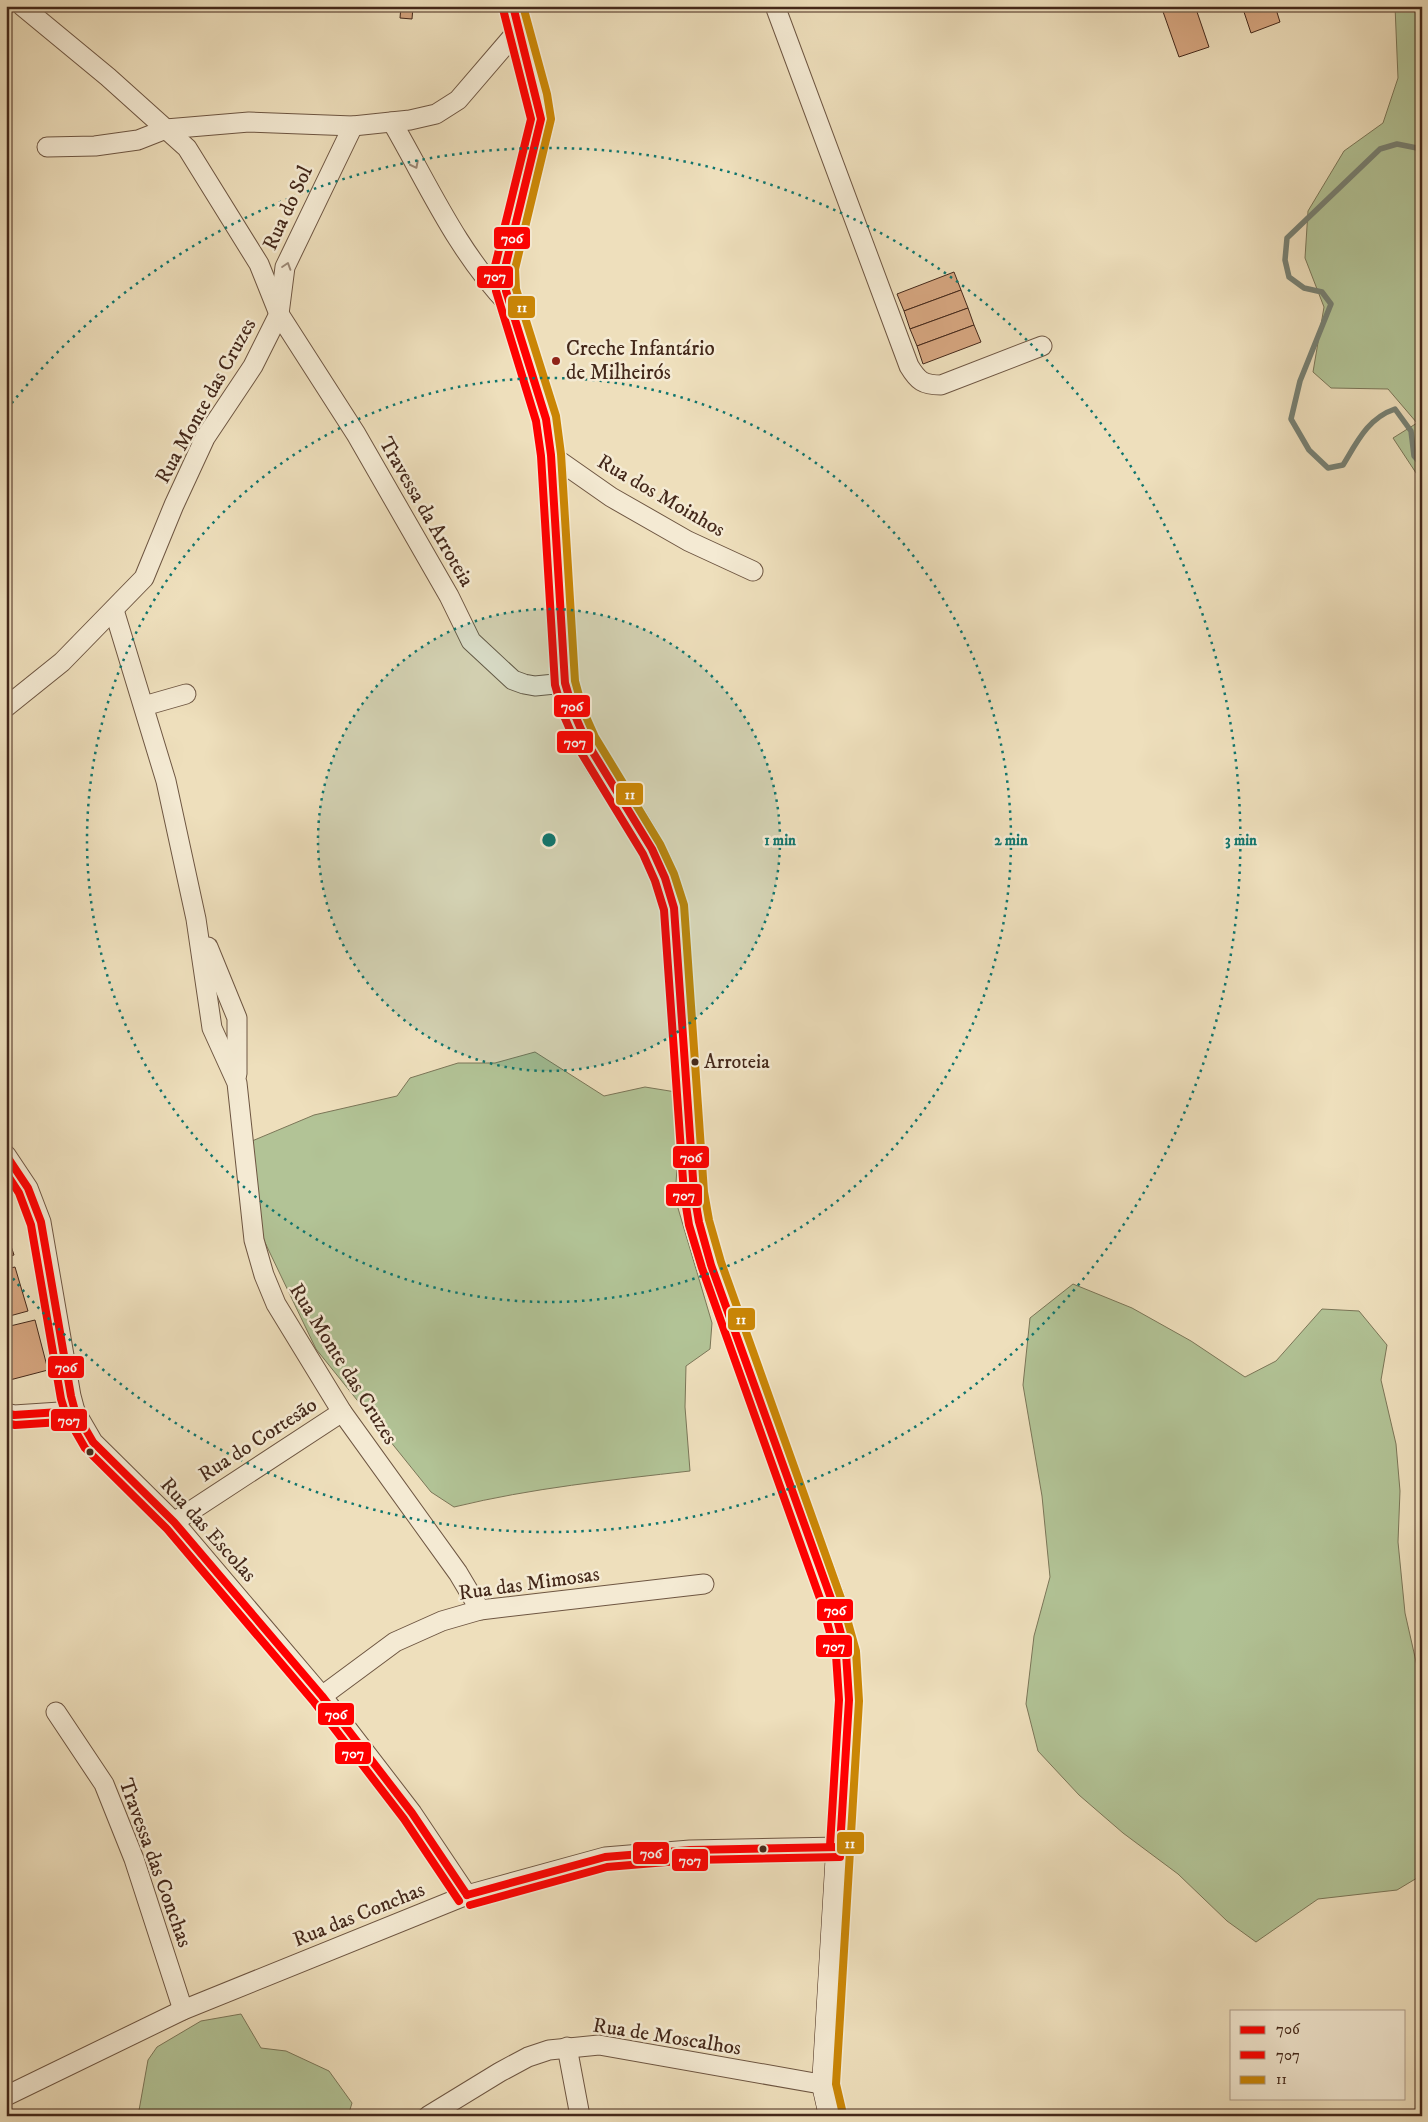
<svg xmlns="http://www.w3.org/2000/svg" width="1428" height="2122" font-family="'IM FELL DW Pica',serif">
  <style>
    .green { fill: #b2c396; stroke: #7b7658 }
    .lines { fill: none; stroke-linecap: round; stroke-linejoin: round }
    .stream { stroke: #778174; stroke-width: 5.5 }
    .building { fill: #d5a57f; stroke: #44281a }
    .minor-casing { stroke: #6e5642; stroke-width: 21 }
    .secondary-casing { stroke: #44281a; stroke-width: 29 }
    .minor { stroke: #f4ead3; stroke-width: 19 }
    .secondary { stroke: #f4ead3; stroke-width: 28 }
    .bus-1-casing { stroke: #f4ead3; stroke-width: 11 }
    .bus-2-casing { stroke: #f4ead3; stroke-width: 11 }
    .bus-3-casing { stroke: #f4ead3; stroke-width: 11 }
    .bus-1 { stroke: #f00; stroke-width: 8 }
    .bus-2 { stroke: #f00; stroke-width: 8 }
    .bus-3 { stroke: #ca8606; stroke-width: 8 }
    .oneway { stroke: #9c8976 }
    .ring { fill: none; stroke: #0f766e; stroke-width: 2.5; stroke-dasharray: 2.5 5 }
    .poi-dot { fill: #8f2418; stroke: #f4ead3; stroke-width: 2 }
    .bus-dot { fill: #44281a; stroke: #f4ead3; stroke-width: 2 }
    .labels { text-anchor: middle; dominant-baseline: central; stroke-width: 5; stroke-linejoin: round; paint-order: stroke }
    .bus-label { font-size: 20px; fill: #44281a; stroke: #f4ead3; text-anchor: start }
    .street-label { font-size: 21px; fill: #44281a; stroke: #f4ead3 }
    .poi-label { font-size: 21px; fill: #44281a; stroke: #f4ead3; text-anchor: start }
    .centre { fill: #0f766e; stroke: #f4ead3; stroke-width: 2.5 }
    .ring-label { font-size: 15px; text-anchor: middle; font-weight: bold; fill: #0f766e; stroke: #f4ead3; stroke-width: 5; stroke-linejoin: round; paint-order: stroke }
    .line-badge { stroke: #f4ead3; stroke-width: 2 }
    .badge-label { font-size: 14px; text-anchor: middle; font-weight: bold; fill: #fff }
  </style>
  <rect width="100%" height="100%" fill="#eedfbc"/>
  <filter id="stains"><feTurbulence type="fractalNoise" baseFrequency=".004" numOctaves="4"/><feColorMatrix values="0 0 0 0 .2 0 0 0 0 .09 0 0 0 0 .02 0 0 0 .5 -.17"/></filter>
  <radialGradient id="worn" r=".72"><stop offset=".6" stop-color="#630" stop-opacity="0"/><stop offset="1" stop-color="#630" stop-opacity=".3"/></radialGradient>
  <!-- green -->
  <g class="green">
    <path d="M1395 6H1422V482L1393 438 1417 423 1388 389 1331 388 1313 372 1324 307 1305 258 1308 211 1344 151 1383 123 1398 78Z"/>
    <path d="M535 1052 604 1096 645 1087 682 1093 675 1198 712 1323 710 1349 686 1366 685 1407 690 1471C611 1480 532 1488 454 1507L431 1492 316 1349 258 1228 252 1141 314 1115 397 1096 410 1078 458 1063H495Z"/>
    <path d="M1073 1284 1132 1308 1191 1341 1245 1377 1276 1361 1322 1309 1359 1311 1387 1345 1381 1380 1396 1444 1400 1491 1398 1542 1405 1613 1417 1666 1422 1673V1875L1397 1890 1318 1899 1256 1942 1227 1921 1178 1874 1123 1833 1079 1795 1038 1751 1026 1704 1034 1636 1050 1577 1042 1496 1023 1385 1030 1318Z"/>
    <path d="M241 2014 261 2048 286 2051 329 2071 352 2103 348 2116H138L148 2060 157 2047 201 2021Z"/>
  </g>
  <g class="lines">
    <!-- stream -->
    <path class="stream" d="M1422 149 1397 144 1380 149 1287 238 1285 260 1289 277 1304 288 1322 292 1331 304 1300 381 1291 419 1309 450 1328 468 1343 465C1357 442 1368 418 1395 409L1411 431 1414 456 1422 465"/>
  </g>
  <!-- building -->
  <g class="building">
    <path d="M401 6 413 7 412 19 400 18Z"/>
    <path d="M1161 6H1195L1209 47 1179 57Z"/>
    <path d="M1242 6H1275L1280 22 1251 33Z"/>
    <path d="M954 272 961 290 904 311 897 294Z"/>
    <path d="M961 290 968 308 910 329 904 311Z"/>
    <path d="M968 308 974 325 917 346 910 329Z"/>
    <path d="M974 325 981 342 923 364 917 346Z"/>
    <path d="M6 1231 14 1255 6 1257Z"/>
    <path d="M15 1267 28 1311 6 1317V1269Z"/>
    <path d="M35 1320 48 1370 6 1381V1327Z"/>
  </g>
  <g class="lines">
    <defs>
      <g id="minor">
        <path d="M22 6 108 77 187 148 259 264 279 314 356 434 449 596 471 641 513 680 524 684 535 686 565 683"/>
        <path d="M775 6 909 366C918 381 923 385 941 385L1042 346"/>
        <path d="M392 122C429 186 457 251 509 305"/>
        <path d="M47 147 95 146 138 140 166 129 249 122 353 126 410 120 436 114 458 100 519 29"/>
        <path d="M551 455 611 497 688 541 753 571"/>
        <path d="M114 610 166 781 196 919 212 1028 237 1083 254 1240 264 1275 276 1304 342 1412 458 1573 480 1610"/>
        <path d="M144 706 186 694"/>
        <path d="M6 707 62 662 144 578 174 505 205 438 253 366 279 314 285 267 353 126"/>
        <path d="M208 947 237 1018V1074"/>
        <path d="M6 1155 28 1188 41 1222 71 1396 75 1411 93 1442 174 1522 322 1696 412 1813 467 1895"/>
        <path d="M6 1413 14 1415 75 1411"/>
        <path d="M174 1522 342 1412"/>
        <path d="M322 1696 395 1642 442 1621 480 1610 704 1584"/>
        <path d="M56 1712 104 1784 134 1859 183 2010"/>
        <path d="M567 2047 580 2116"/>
        <path d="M6 2096 183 2010 467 1895 605 1857 690 1850 840 1847"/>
        <path d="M428 2116 500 2072 528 2057 549 2050 599 2045 826 2085"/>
      </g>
      <path id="secondary" d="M513 6 537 97 541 119 505 268 506 291 546 419 551 455 565 683C581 766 656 825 674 908L694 1193 699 1222 711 1265 833 1604 846 1653 849 1700 826 2085 833 2116"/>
    </defs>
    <!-- minor casing -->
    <use href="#minor" class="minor-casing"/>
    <!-- secondary casing -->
    <use href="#secondary" class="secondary-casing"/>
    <!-- minor -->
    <use href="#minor" class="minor"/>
    <!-- secondary -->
    <use href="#secondary" class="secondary"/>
    <defs>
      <g id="bus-1">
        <path d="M513 6 541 119 505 268 506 291 546 419 551 455 565 683 574 713 586 741 652 849 665 878 674 908 694 1193 699 1222 711 1265 833 1604 846 1653 849 1700 840 1847"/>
        <path d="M6 1155 28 1188 41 1222 71 1396 75 1411 93 1442 174 1522 322 1696 412 1813 467 1895"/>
        <path d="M6 1413 14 1415 75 1411"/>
        <path d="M467 1895 605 1857 690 1850 840 1847"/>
      </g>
      <g id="bus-2">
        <path d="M503 9 531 119 495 266 496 291 536 421 541 456 555 685 564 716 577 746 643 854 655 881 664 910 684 1194 689 1225 702 1268 823 1607 836 1655 839 1700 830 1846"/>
        <path d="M6 1173 19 1193 31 1225 61 1399 66 1415 85 1448 167 1529 314 1702 404 1819 459 1901"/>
        <path d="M6 1423 15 1425 76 1421"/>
        <path d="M470 1905 607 1867 691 1860 840 1857"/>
      </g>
      <path id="bus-3" d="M523 6 547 94 551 119 515 269 516 289 556 416 561 454 575 681 583 710 595 737 660 844 674 874 684 905 704 1192 709 1220 721 1262 842 1601 856 1651 859 1701 836 2084 843 2114"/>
    </defs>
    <!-- bus-1 casing -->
    <use href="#bus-1" class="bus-1-casing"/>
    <!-- bus-2 casing -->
    <use href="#bus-2" class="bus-2-casing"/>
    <!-- bus-3 casing -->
    <use href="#bus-3" class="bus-3-casing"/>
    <!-- bus-1 -->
    <use href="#bus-1" class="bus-1"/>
    <!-- bus-2 -->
    <use href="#bus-2" class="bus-2"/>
    <!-- bus-3 -->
    <use href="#bus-3" class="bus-3"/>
  </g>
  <!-- one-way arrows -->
  <defs><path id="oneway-chevron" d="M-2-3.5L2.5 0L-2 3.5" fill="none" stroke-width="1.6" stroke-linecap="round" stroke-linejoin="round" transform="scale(1.25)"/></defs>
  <g class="oneway">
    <use href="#oneway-chevron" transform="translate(415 165) rotate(63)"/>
    <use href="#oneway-chevron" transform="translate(287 266) rotate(-72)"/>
  </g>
  <!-- distance rings -->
  <circle cx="549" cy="840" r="231" fill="#0f766e" fill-opacity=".12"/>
  <g class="ring">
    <circle cx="549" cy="840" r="231"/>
    <circle cx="549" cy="840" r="462"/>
    <path d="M7 409A692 692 0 1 1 7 1271"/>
  </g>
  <!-- markers -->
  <circle class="poi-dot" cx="556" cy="361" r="5"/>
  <g class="bus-dot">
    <circle cx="695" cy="1062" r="4.5"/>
    <circle cx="90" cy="1452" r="4.5"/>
    <circle cx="763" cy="1849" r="4.5"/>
  </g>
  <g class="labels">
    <!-- bus labels -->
    <g class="bus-label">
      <text x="704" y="1062">Arroteia</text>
    </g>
    <!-- street labels -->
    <g class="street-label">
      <text transform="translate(288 208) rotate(-65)">Rua do Sol</text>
      <text transform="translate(206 401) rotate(-61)">Rua Monte das Cruzes</text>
      <text transform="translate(661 496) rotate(30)">Rua dos Moinhos</text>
      <text transform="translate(426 512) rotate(60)">Travessa da Arroteia</text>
      <text transform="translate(343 1364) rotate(58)">Rua Monte das Cruzes</text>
      <text transform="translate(258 1440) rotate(-33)">Rua do Cortesão</text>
      <text transform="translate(208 1530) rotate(48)">Rua das Escolas</text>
      <text transform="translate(529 1584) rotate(-8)">Rua das Mimosas</text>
      <text transform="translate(155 1863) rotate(70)">Travessa das Conchas</text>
      <text transform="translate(359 1915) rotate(-22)">Rua das Conchas</text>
      <text transform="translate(667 2037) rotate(9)">Rua de Moscalhos</text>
    </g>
    <!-- poi labels -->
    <g class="poi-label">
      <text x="566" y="349">Creche Infantário<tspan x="566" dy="24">de Milheirós</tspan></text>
    </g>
  </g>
  <circle cx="549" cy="840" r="8" class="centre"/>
  <g class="ring-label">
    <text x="780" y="845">1 min</text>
    <text x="1011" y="845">2 min</text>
    <text x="1241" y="845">3 min</text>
  </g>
  <g class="line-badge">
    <rect x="493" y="226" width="38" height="24" rx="5" fill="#f00"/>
    <rect x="476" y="265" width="38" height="24" rx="5" fill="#f00"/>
    <rect x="507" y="295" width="29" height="24" rx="5" fill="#ca8606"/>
    <rect x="553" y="694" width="38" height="24" rx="5" fill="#f00"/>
    <rect x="556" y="730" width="38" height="24" rx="5" fill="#f00"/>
    <rect x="615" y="782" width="29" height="24" rx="5" fill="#ca8606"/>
    <rect x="672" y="1145" width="38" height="24" rx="5" fill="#f00"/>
    <rect x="665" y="1183" width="38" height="24" rx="5" fill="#f00"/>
    <rect x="727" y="1307" width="29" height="24" rx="5" fill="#ca8606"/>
    <rect x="47" y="1355" width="38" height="24" rx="5" fill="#f00"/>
    <rect x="50" y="1408" width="38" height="24" rx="5" fill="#f00"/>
    <rect x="816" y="1598" width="38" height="24" rx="5" fill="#f00"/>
    <rect x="815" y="1634" width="38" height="24" rx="5" fill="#f00"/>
    <rect x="317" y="1702" width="38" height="24" rx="5" fill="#f00"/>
    <rect x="334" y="1741" width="38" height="24" rx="5" fill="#f00"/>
    <rect x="836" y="1831" width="29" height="24" rx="5" fill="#ca8606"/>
    <rect x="632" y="1841" width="38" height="24" rx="5" fill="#f00"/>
    <rect x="671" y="1848" width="38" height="24" rx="5" fill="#f00"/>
  </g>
  <g class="badge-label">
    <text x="512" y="243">706</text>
    <text x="495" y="281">707</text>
    <text x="522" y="312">11</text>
    <text x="572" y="711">706</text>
    <text x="575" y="747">707</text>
    <text x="630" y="799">11</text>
    <text x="691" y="1162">706</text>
    <text x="684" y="1200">707</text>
    <text x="741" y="1324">11</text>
    <text x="66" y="1372">706</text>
    <text x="69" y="1425">707</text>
    <text x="835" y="1615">706</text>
    <text x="834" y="1651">707</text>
    <text x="336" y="1719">706</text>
    <text x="353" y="1758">707</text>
    <text x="850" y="1848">11</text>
    <text x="651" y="1858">706</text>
    <text x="690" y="1865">707</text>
  </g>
  <!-- margin -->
  <rect width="1428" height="2122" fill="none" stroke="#eedfbc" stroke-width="25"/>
  <rect x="8" y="8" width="1413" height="2107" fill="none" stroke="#44281a" stroke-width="2.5"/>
  <rect x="12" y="12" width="1403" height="2097" fill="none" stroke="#44281a"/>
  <!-- legend -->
  <rect x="1230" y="2010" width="175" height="90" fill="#f4ead3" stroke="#ae9c89"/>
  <rect x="1240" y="2026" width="25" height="8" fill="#ff0000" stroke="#ae9c89"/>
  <text x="1276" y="2034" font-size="15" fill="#44281a">706</text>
  <rect x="1240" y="2051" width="25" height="8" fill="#ff0000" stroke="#ae9c89"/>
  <text x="1276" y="2060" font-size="15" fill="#44281a">707</text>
  <rect x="1240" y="2076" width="25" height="8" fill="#ca8606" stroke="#ae9c89"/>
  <text x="1276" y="2084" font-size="15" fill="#44281a">11</text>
  <rect width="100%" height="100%" filter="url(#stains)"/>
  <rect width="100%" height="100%" fill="url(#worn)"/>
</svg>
